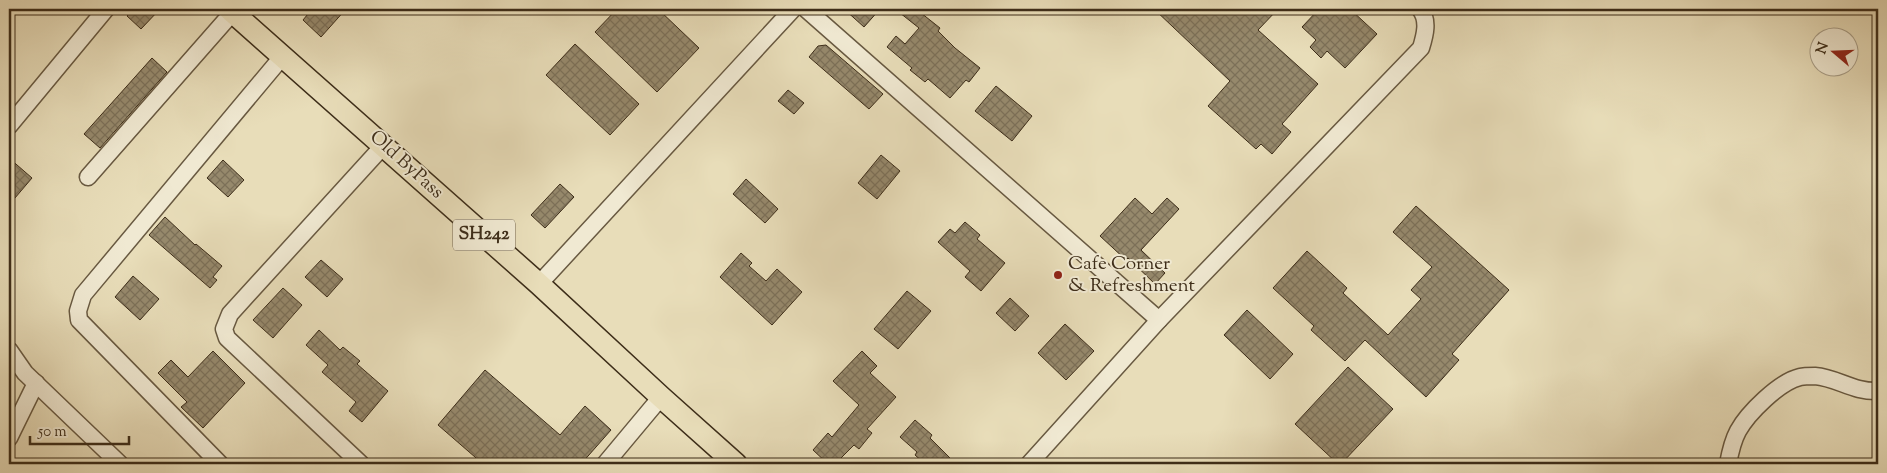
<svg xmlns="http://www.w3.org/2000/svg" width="1887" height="473" font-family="'Sorts Mill Goudy',serif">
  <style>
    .building { fill: url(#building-cross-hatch); stroke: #3d2d19 }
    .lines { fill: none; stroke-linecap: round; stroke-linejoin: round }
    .minor-casing { stroke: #685941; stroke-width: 19 }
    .major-casing { stroke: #3d2d19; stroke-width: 24 }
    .minor { stroke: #f0e9d2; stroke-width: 16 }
    .major { stroke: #e8ddb9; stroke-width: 21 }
    .poi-dot { fill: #8f2418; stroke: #f0e9d2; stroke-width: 2 }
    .labels { text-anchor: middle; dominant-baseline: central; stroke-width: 4; stroke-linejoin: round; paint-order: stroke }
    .shield { fill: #f0e9d2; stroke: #736550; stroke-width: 1 }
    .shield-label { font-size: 18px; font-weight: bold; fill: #3d2d19 }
    .street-label { font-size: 19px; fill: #3d2d19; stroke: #f0e9d2 }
    .poi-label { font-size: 19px; fill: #3d2d19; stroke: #f0e9d2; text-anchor: start }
  </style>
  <defs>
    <pattern id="building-cross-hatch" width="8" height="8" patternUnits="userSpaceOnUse" patternTransform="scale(1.25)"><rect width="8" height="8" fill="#96896c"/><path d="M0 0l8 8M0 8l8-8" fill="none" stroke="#7c7058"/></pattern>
  </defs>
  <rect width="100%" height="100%" fill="#e8ddb9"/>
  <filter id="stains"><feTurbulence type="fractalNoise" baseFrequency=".004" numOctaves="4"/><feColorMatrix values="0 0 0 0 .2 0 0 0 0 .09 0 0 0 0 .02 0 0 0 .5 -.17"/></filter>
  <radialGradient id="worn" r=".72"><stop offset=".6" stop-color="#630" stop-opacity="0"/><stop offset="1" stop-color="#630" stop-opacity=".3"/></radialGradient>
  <!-- building -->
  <g class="building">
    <path d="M133 9H160L141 29 127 16Z"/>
    <path d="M312 9H346L321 37 303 20Z"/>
    <path d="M617 9H658L699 48 657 92 595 32Z"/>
    <path d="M844 9H880L864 27Z"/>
    <path d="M895 9H916L940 28 938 31 955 48 980 68 969 82 966 80 950 98 928 79 925 82 910 70 912 68 887 47 896 36 905 44 919 28Z"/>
    <path d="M1154 9H1278L1258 30 1318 84 1282 124 1291 132 1272 154 1261 144 1256 149 1208 106 1230 81Z"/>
    <path d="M1319 9H1350L1377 34 1345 68 1327 51 1321 58 1310 47 1316 40 1302 27Z"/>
    <path d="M575 44 639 104 610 135 546 75Z"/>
    <path d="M826 45 883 94 869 109 809 57 818 46Z"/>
    <path d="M152 58 167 72 100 148 84 134Z"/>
    <path d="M996 86 1032 116 1012 141 975 111Z"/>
    <path d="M788 90 804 103 794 114 778 101Z"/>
    <path d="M881 155 900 171 877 199 858 183Z"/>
    <path d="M9 158 32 178 9 205Z"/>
    <path d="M223 160 244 180 228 197 207 178Z"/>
    <path d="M746 179 778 209 765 223 733 194Z"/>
    <path d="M560 184 574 197 545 228 531 215Z"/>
    <path d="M1135 198 1152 214 1167 198 1179 209 1141 250 1165 273 1155 284 1128 258 1126 260 1100 236Z"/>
    <path d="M1416 206 1509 290 1452 354 1459 360 1426 397 1365 340 1345 361 1311 330 1314 326 1273 288 1307 251 1347 288 1343 293 1388 335 1421 299 1411 290 1432 267 1393 232Z"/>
    <path d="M165 217 195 245 196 244 222 266 213 277 217 280 210 288 149 235Z"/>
    <path d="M965 222 980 235 977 239 1005 263 981 291 965 277 970 271 938 242 950 229 955 233Z"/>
    <path d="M741 253 752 263 749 266 766 281 777 269 802 292 772 325 720 277Z"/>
    <path d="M321 260 343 279 327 297 305 277Z"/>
    <path d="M133 276 159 299 140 320 115 297Z"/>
    <path d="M283 288 302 305 273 338 253 320Z"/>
    <path d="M907 291 931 311 898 349 874 329Z"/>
    <path d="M1010 298 1029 316 1015 331 996 313Z"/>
    <path d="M1247 310 1293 354 1270 379 1224 335Z"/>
    <path d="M1065 324 1094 351 1066 380 1038 353Z"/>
    <path d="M319 330 340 350 343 347 360 361 357 364 388 391 362 422 349 411 356 402 322 372 328 365 306 345Z"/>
    <path d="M213 351 245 383 203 428 181 407 187 402 158 373 171 360 188 377Z"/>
    <path d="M862 351 877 366 870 373 896 397 867 429 872 433 859 449 854 445 835 464H828L813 450 828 433 832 437 859 405 833 381Z"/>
    <path d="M1348 367 1393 409 1341 464H1338L1295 424Z"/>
    <path d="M485 370 560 435 585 406 611 430 581 464H483L438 425Z"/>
    <path d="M915 420 932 435 930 438 956 464H925L915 455 917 452 900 437Z"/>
  </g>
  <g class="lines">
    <defs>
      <g id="minor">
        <path d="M806 9 1159 320"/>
        <path d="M9 126 106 9"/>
        <path d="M88 177 233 12"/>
        <path d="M539 284 793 9"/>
        <path d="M9 350 25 373 120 464"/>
        <path d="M9 438 36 383"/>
        <path d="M220 464 79 320 78 311 83 295 282 57"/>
        <path d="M361 464 227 338 224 329 230 314 384 145"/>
        <path d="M605 464 661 397"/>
        <path d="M1029 464 1159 320 1421 48C1425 35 1429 20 1420 9"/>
        <path d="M1728 464C1730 453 1732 442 1738 431 1748 413 1779 382 1800 377 1804 376 1811 376 1815 376 1838 378 1853 392 1878 391"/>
      </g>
      <path id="major" d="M229 9 539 284 661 397 736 464"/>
    </defs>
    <!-- minor casing -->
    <use href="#minor" class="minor-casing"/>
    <!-- major casing -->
    <use href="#major" class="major-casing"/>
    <!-- minor -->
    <use href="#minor" class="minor"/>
    <!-- major -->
    <use href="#major" class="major"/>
  </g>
  <!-- markers -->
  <circle class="poi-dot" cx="1058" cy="275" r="5"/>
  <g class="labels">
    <!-- shield labels -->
    <rect class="shield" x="453" y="219.5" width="62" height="31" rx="4"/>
    <g class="shield-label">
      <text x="484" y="235">SH242</text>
    </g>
    <!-- street labels -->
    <g class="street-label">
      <text transform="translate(406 165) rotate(42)">Old ByPass</text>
    </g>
    <!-- poi labels -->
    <g class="poi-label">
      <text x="1068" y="264">Cafe Corner<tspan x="1068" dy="22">&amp; Refreshment</tspan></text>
    </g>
  </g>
  <!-- margin -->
  <rect width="1887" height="473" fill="none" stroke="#e8ddb9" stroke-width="30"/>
  <rect x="10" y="10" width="1867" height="453" fill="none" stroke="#3d2d19" stroke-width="2.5"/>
  <rect x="15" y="15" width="1857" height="443" fill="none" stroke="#3d2d19"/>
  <!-- north arrow -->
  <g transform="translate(1834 52) rotate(289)"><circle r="24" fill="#f0e9d2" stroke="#a89e88"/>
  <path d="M0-4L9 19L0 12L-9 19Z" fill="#8f2418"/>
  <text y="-8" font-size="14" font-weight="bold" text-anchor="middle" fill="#3d2d19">N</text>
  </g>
  <!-- scale -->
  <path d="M30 436v8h99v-8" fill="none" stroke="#3d2d19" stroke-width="2.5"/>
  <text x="38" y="436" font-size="15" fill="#3d2d19" stroke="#f0e9d2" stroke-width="4" paint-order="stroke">50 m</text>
  <rect width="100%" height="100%" filter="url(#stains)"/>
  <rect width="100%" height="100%" fill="url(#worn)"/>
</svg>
